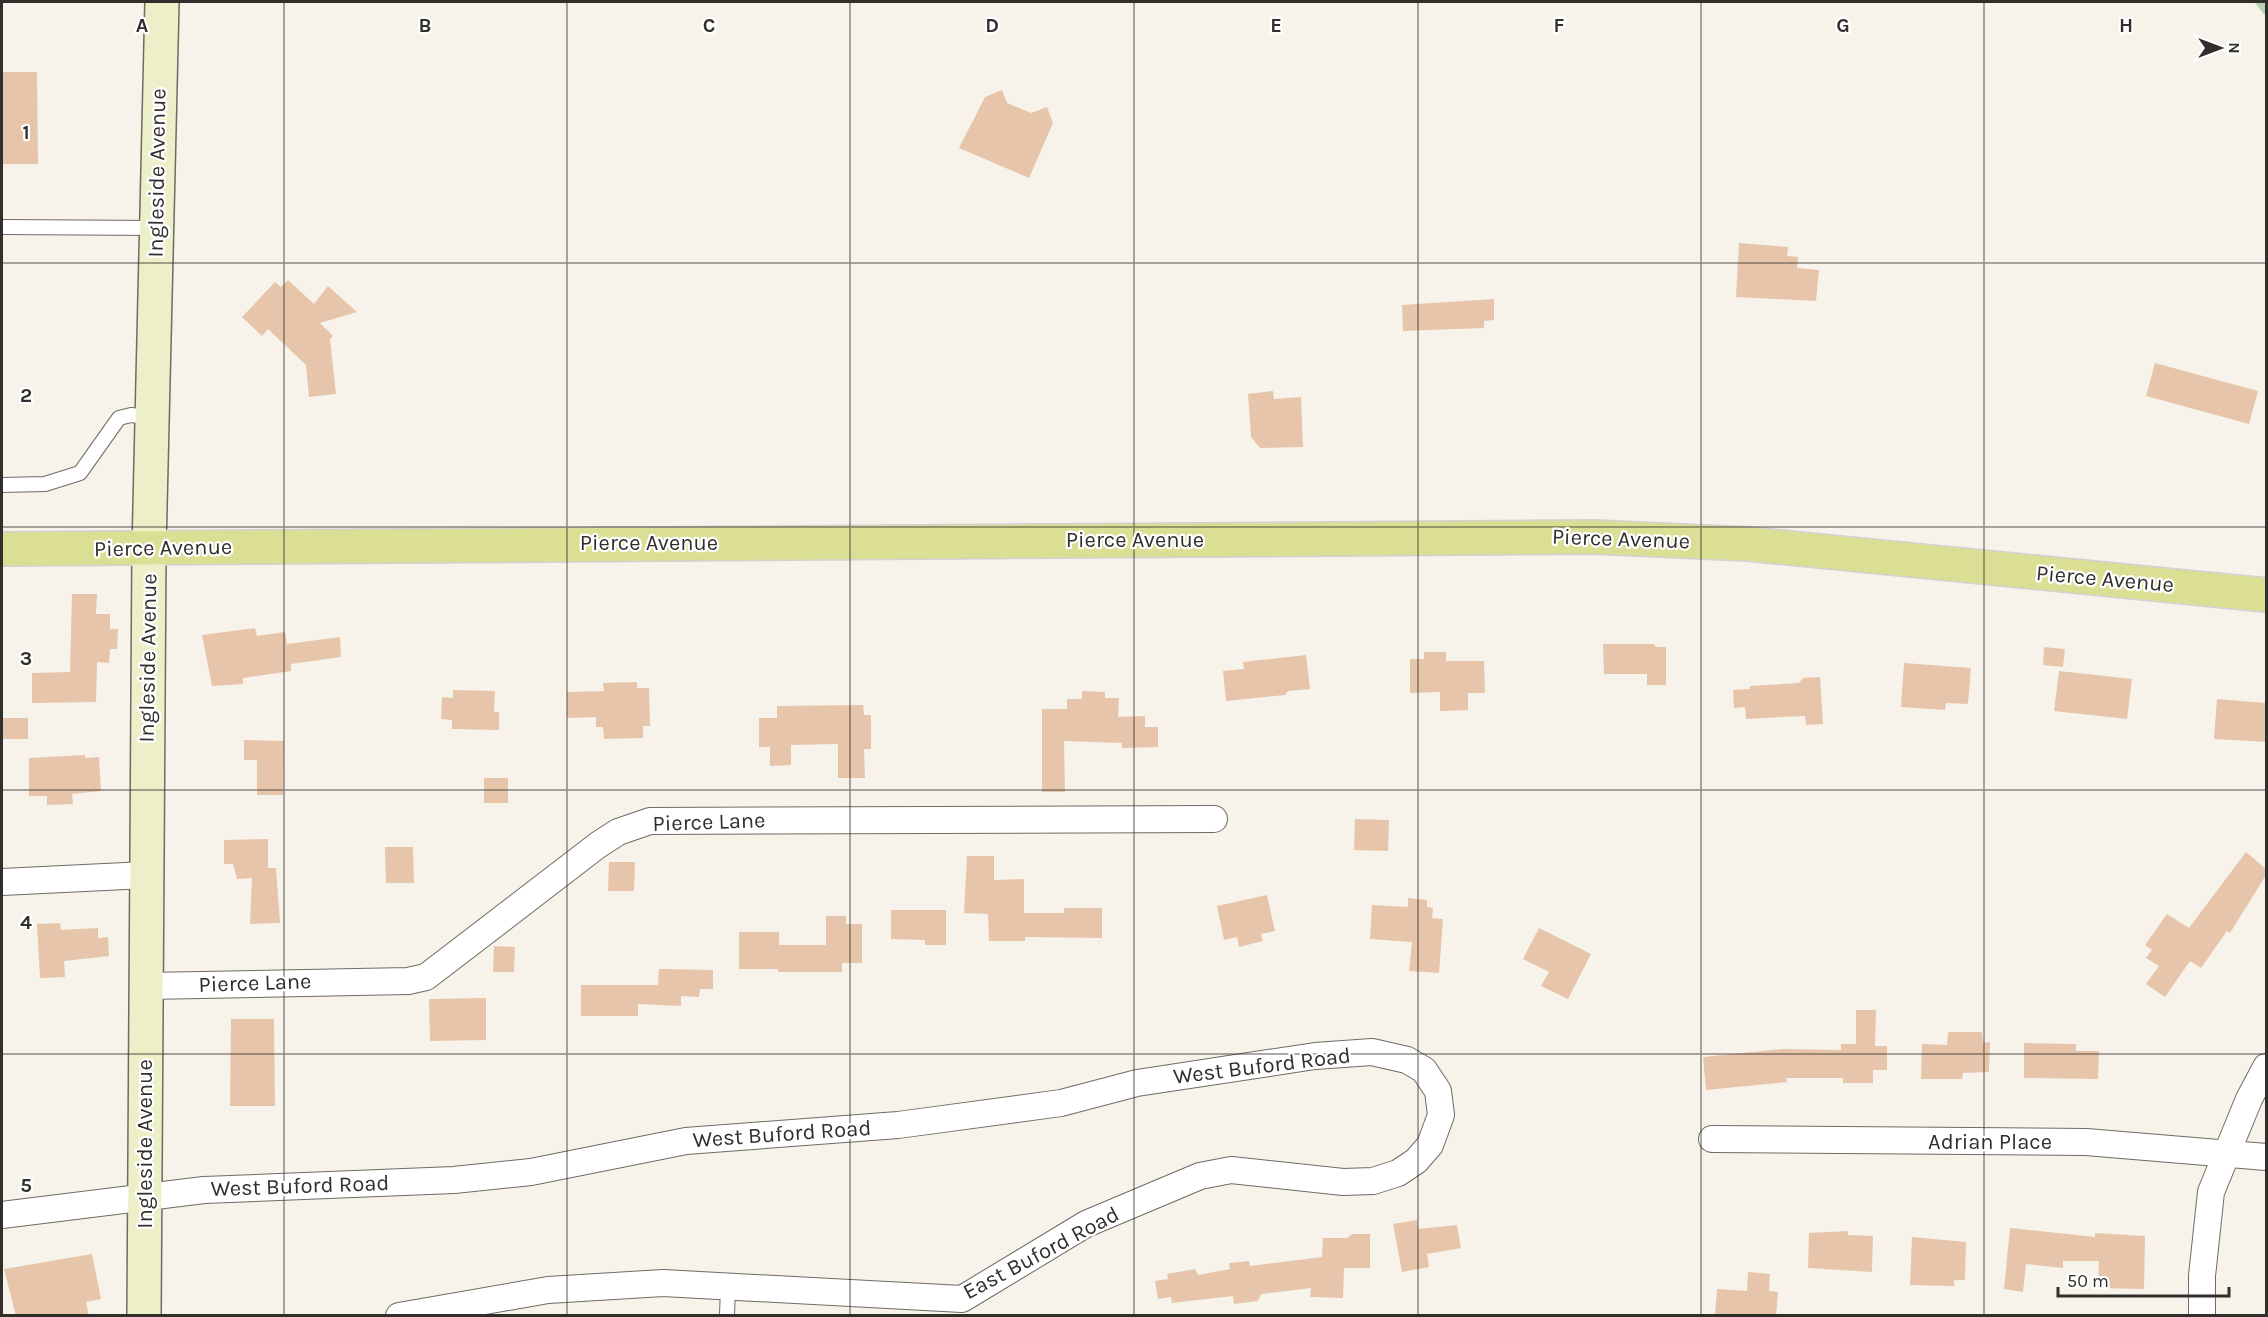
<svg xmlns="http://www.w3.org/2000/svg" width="2268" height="1317" font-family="Karla,sans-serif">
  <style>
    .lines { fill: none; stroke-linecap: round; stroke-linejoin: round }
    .stream { stroke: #b9d2b1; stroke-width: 7 }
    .building { fill: #e7c5ab }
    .lane-casing { stroke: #6f6b64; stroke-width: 16 }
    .street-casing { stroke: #6f6b64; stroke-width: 28 }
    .secondary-casing { stroke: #6f6b64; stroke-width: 36 }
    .primary-casing { stroke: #d2d1d1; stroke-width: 36 }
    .lane { stroke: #fff; stroke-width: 14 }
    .street { stroke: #fff; stroke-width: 26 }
    .secondary { stroke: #edefc9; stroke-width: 33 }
    .primary { stroke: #dbdf93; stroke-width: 33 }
    .grid { fill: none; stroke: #312f2c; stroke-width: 1.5; stroke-opacity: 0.55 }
    .labels { text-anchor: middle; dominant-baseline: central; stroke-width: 4.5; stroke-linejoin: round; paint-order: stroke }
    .street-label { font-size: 22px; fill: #312f2c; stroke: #fff }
    .grid-label { font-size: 20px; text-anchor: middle; font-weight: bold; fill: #312f2c; stroke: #fff; stroke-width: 4.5; stroke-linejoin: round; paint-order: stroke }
  </style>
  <rect width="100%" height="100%" fill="#f7f3ea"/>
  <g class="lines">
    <!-- stream -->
    <path class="stream" d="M2259 2 2266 11"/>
  </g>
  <!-- building -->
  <g class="building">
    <path d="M2 72H37L38 164H2Z"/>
    <path d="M1002 90 1007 103 1031 113 1047 107 1053 123 1029 178 959 148 985 97Z"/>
    <path d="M1739 243 1788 247 1787 256 1798 257 1797 268 1819 270 1816 301 1736 297Z"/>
    <path d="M288 280 314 304 328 286 357 312 320 323 333 336 330 339 336 394 309 397 306 365 268 329 262 336 242 317 275 282 281 287Z"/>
    <path d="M1494 299V320L1484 321V328L1403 331 1402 305Z"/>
    <path d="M2155 363 2258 391 2249 424 2146 396Z"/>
    <path d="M1273 391 1274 399 1301 397 1303 447 1260 448 1251 437 1248 394Z"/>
    <path d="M72 594H97L96 614H110V629H118L117 649H110L109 663 97 662 96 702 32 703V673L70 672Z"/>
    <path d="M255 628 257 636 285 632 287 644 340 637 341 657 291 664V671L243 678V684L212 686 202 635Z"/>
    <path d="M1603 644H1654L1656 647H1666V685H1647V674H1604Z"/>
    <path d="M2044 647 2065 649 2063 667 2043 665Z"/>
    <path d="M1424 652H1446V661H1484L1485 693H1468V710L1440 711V692L1410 693V659H1424Z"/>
    <path d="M1306 655 1310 689 1288 691 1285 695 1226 701 1223 671 1244 669 1243 662Z"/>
    <path d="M1904 663 1971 668 1968 704 1946 703 1945 710 1901 707Z"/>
    <path d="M2059 671 2132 679 2127 719 2054 711Z"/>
    <path d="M1820 677 1823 724 1806 725 1805 716 1746 719 1745 707 1734 708 1733 690 1750 689V686L1799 683 1803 678Z"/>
    <path d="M637 682V688H649L650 726H643V738L604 739 603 727H596V717L567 718V692L604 691 603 683Z"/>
    <path d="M453 690 495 691 494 712H499V730L452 729V720L441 719 442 697 453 698Z"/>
    <path d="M1082 691 1105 692V698H1119L1118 717 1145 716V727H1158V747L1122 748V743L1064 741 1065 792H1042V709H1067V699H1082Z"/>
    <path d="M2217 699 2266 703V742L2214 739Z"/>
    <path d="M863 705 864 715H871V749H864L865 778H838V744L791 745V765L770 766V747H759V718H777V706Z"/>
    <rect x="2" y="718" width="26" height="21"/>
    <path d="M244 740 284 741 283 795H257V760H244Z"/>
    <path d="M85 755V758L99 757 101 791 72 794 73 804 47 805V796H29V758Z"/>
    <rect x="484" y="778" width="24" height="25"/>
    <path d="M1355 819 1389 820 1388 851 1354 850Z"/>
    <path d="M268 839V868H276L280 923 250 924 252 878 237 879 233 864H224V840Z"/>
    <path d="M385 847H413L414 883H386Z"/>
    <path d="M2246 852 2266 869V875L2230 933 2227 931 2201 968 2190 961 2165 997 2146 984 2159 966 2146 958 2152 950 2145 945 2167 914 2189 928Z"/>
    <path d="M967 856H994V880L1024 879V913H1064V908H1102V938L1025 937V941H989L988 914 964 913Z"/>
    <path d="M609 862H635L634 891H608Z"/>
    <path d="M1267 895 1275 931 1261 934 1263 941 1239 947 1237 937 1224 940 1217 906Z"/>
    <path d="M1408 898 1427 900V907L1433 908 1432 918 1443 919 1439 973 1409 971 1412 942 1370 939 1372 905 1408 907Z"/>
    <path d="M891 910H946V945H925V940L891 939Z"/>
    <path d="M826 916H846V924H862V963H842V972H778V969H739V932H779V945H826Z"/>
    <path d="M60 923 61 930 98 928V938L108 937 109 956 64 961 65 977 40 978 37 924Z"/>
    <path d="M1539 928 1591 954 1568 999 1541 986 1549 972 1523 959Z"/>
    <path d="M494 946 515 947 514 972H493Z"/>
    <path d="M659 969 713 970V989H700L699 997 681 996V1006L638 1004V1016H581V985H658Z"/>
    <path d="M486 998V1040L430 1041 429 999Z"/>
    <path d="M1856 1010H1876L1875 1046H1887V1070H1873V1083H1843V1078H1786L1787 1082 1706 1090 1703 1057 1783 1049 1841 1050V1044H1856Z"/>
    <path d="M231 1019H274L275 1106H230Z"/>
    <path d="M1948 1032H1982L1983 1043 1990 1042 1989 1072 1963 1073 1962 1079H1921L1922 1044 1947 1045Z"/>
    <path d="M2024 1043 2076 1044V1051H2099L2098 1079 2024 1078Z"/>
    <path d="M1417 1220 1418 1229 1457 1225 1461 1248 1427 1254 1429 1267 1402 1272 1393 1224Z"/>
    <path d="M2010 1228 2095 1237V1233L2145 1236 2144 1289 2098 1288 2099 1261H2063V1268L2026 1264 2023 1292 2004 1289Z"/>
    <path d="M1848 1231V1235L1873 1236 1872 1272 1808 1268 1809 1233Z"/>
    <path d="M1352 1234H1370V1268H1344L1343 1298 1310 1297 1311 1288 1261 1294 1258 1301 1234 1304 1233 1296 1172 1303 1171 1297 1158 1299 1155 1281 1168 1279 1167 1274 1195 1269 1198 1275 1230 1269 1229 1263 1249 1261 1250 1266 1322 1257 1323 1238H1347Z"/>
    <path d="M1912 1237 1966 1242 1965 1280H1954V1286L1910 1285Z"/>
    <path d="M92 1254 101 1299 86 1302 89 1316H16L4 1269Z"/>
    <path d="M1748 1272 1770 1274 1769 1291 1778 1292 1776 1316H1715L1717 1289 1747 1291Z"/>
  </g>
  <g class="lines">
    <defs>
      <g id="lane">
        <path d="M2 227 156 228"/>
        <path d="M2 485 45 484 80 473 119 418 131 415 153 418"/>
        <path d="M727 1316 728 1286"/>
      </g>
      <g id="street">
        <path d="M2 882 146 875"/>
        <path d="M146 986 408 981 426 977 598 845 618 832 650 821 1214 819"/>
        <path d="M1712 1139 2086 1142 2266 1157"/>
        <path d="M2 1215 204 1190 454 1180 531 1172 686 1141 898 1125 1061 1103 1137 1083 1315 1056 1372 1052 1407 1060 1424 1070 1438 1091 1441 1115 1430 1145 1416 1161 1398 1173 1373 1181 1343 1182 1231 1170 1200 1176 1086 1224 962 1299 663 1283 548 1290 399 1316"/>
        <path d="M2202 1316V1276L2211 1192 2249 1099 2266 1067"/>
      </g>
      <path id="secondary" d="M144 1316 149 549 162 2"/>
      <path id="primary" d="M2 549 1594 537 1748 544 2266 595"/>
    </defs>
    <!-- lane casing -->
    <use href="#lane" class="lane-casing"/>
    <!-- street casing -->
    <use href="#street" class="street-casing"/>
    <!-- secondary casing -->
    <use href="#secondary" class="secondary-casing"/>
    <!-- primary casing -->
    <use href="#primary" class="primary-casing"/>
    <!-- lane -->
    <use href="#lane" class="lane"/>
    <!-- street -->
    <use href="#street" class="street"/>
    <!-- secondary -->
    <use href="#secondary" class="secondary"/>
    <!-- primary -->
    <use href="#primary" class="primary"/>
  </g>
  <!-- grid -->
  <path class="grid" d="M284 2V1316M567 2V1316M850 2V1316M1134 2V1316M1418 2V1316M1701 2V1316M1984 2V1316M2 263H2266M2 527H2266M2 790H2266M2 1054H2266"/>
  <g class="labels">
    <!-- street labels -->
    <g class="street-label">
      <text transform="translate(157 173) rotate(-89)">Ingleside Avenue</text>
      <text transform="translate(1621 539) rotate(2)">Pierce Avenue</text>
      <text x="1135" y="540">Pierce Avenue</text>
      <text x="649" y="543">Pierce Avenue</text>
      <text transform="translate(163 548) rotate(-1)">Pierce Avenue</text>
      <text transform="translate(2105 579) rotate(5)">Pierce Avenue</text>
      <text transform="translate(148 658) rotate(-89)">Ingleside Avenue</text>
      <text transform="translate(709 822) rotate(-2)">Pierce Lane</text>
      <text transform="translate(255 983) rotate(-2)">Pierce Lane</text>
      <text transform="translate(1262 1066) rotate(-7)">West Buford Road</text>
      <text transform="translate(782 1134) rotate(-4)">West Buford Road</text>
      <text x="1990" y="1142">Adrian Place</text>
      <text transform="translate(145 1144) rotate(-90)">Ingleside Avenue</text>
      <text transform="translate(300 1186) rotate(-2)">West Buford Road</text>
      <text transform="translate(1041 1253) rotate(-28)">East Buford Road</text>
    </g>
  </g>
  <g class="grid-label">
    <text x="142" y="32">A</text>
    <text x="425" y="32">B</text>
    <text x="709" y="32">C</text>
    <text x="992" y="32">D</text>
    <text x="1276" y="32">E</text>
    <text x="1559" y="32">F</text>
    <text x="1843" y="32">G</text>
    <text x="2126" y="32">H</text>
    <text x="26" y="139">1</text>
    <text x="26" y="402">2</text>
    <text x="26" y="665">3</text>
    <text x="26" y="929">4</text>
    <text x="26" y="1192">5</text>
  </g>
  <!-- border -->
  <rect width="2268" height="1317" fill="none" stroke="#312f2c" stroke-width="6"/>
  <!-- north arrow -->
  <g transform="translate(2220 48) rotate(90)" stroke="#ffffff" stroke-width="4.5" paint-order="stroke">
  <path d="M0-4.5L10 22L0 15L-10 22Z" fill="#312f2c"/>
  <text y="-9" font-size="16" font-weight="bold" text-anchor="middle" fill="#312f2c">N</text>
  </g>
  <!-- scale -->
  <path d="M2058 1287v9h171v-9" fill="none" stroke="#312f2c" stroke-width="3"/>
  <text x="2067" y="1287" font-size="18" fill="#312f2c" stroke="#ffffff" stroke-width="4.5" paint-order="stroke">50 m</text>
</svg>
